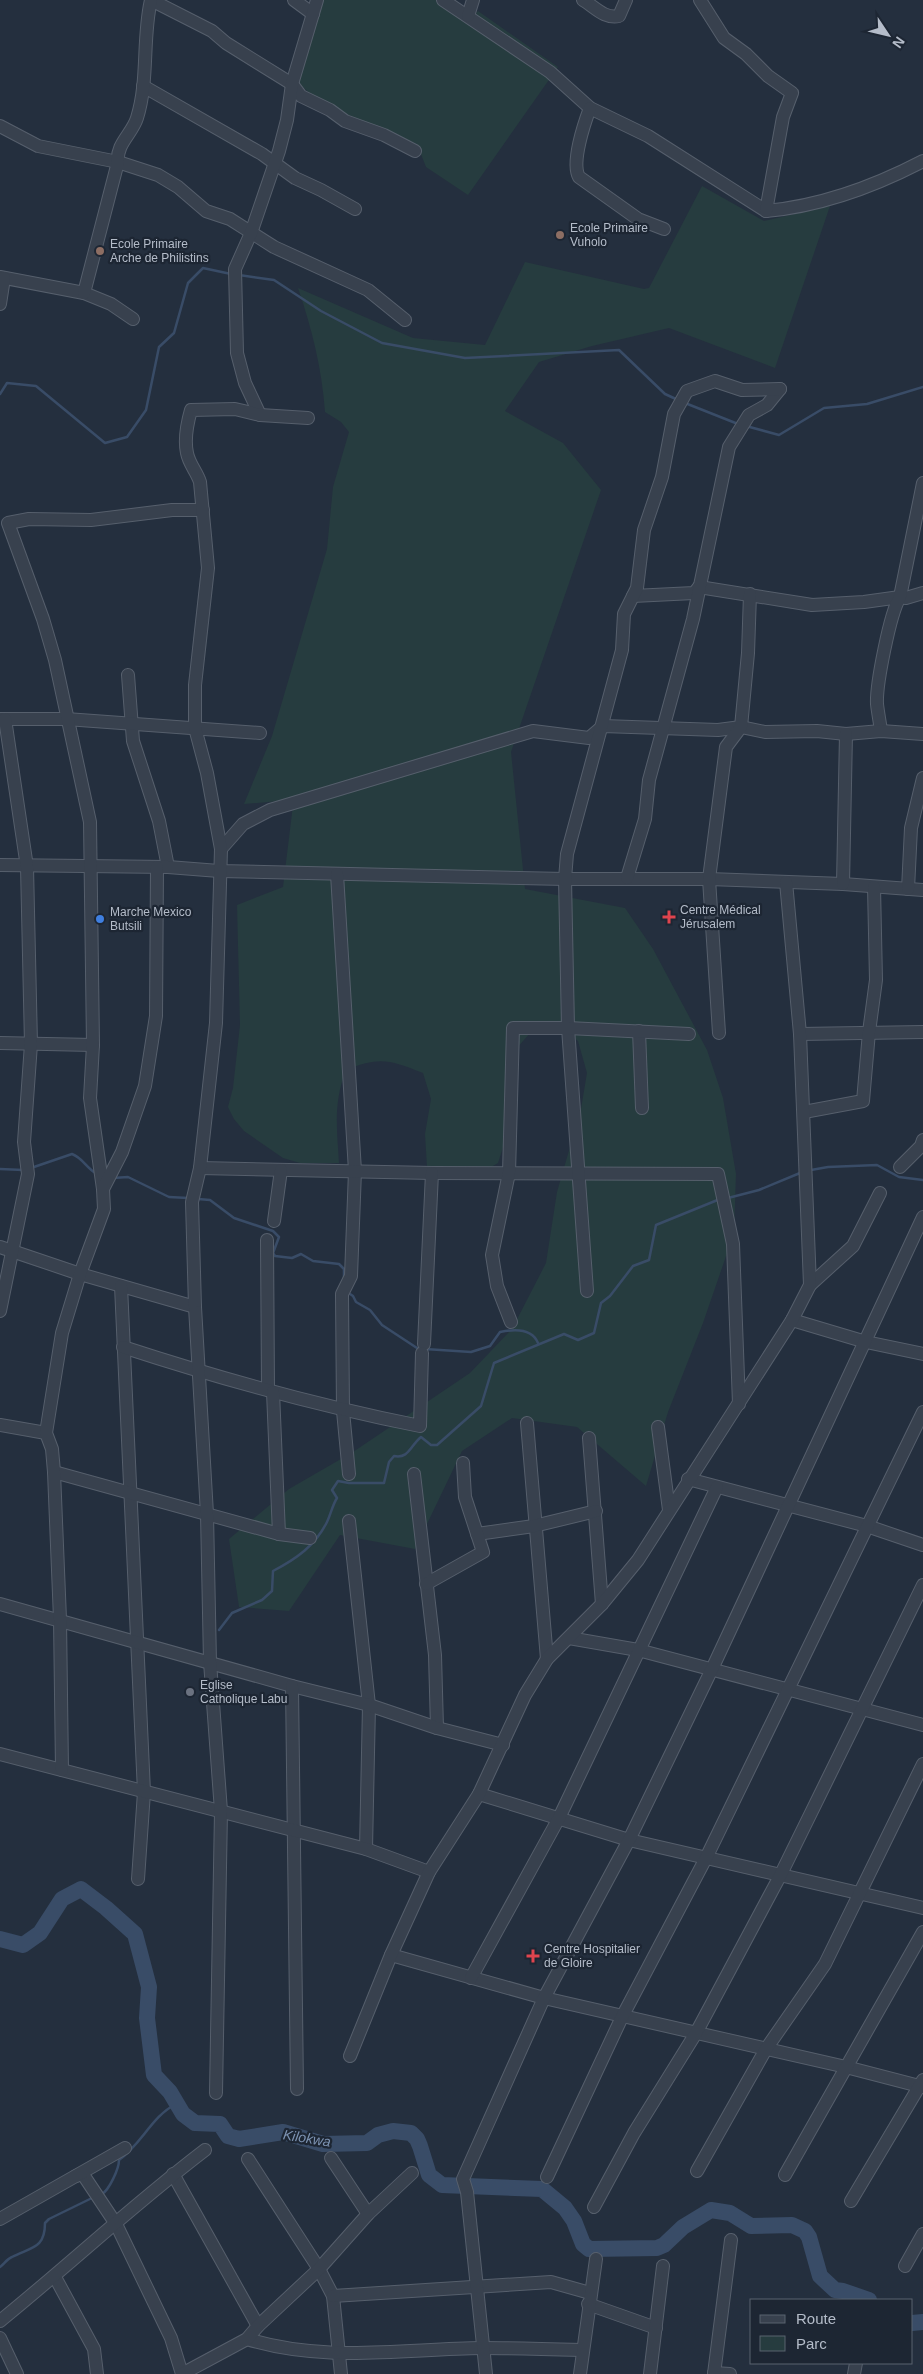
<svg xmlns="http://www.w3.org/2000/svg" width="923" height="2374" font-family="Arial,sans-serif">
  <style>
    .green { fill: #263c3f }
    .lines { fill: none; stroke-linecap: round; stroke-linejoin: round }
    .stream { stroke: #394c67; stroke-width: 2.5 }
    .river { stroke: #394c67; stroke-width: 16 }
    .minor-casing { stroke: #565f6c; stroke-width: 14 }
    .minor { stroke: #38414e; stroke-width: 12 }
    .education-dot { fill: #8d6e63; stroke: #1d2633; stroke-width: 2 }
    .health-dot { fill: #e0444e; stroke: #1d2633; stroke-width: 2 }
    .shop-dot { fill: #3f7fe0; stroke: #1d2633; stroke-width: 2 }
    .worship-dot { fill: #6b7280; stroke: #1d2633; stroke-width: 2 }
    .labels { text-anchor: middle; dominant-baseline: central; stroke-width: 4.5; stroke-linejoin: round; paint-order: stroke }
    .poi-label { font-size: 12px; fill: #b4bcc9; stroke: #1d2633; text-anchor: start }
    .water-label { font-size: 14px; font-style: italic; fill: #7c92b1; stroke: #1d2633 }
  </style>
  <rect width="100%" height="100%" fill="#242f3e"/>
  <!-- green -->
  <g class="green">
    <path d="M321 0H438L468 22 478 11 558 67 468 195 426 167 417 144C376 128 326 114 296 80Z"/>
    <path d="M702 186 764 221 830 206 775 368 669 328 592 346 539 362 505 411 563 443 601 490 511 752 525 889 625 908 653 949 707 1050 723 1098 736 1174 734 1233 703 1323 668 1412 646 1486 577 1427 512 1418 462 1451 415 1549 340 1535 289 1611 239 1607 229 1539 289 1489 353 1452 470 1373 512 1329 546 1263 557 1192 581 1109 587 1073 578 1041 560 1026 531 1032 508 1058 506 1138 498 1163 481 1173 456 1167H427L425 1134 431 1099 423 1073C390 1060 380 1056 346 1070 333 1104 337 1128 339 1163H300L283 1158 244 1131 234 1119 228 1107 233 1088 240 1025 237 905 283 887 293 805 292 800 244 804 272 736 327 549 333 487 349 432 341 422 325 412C322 369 312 329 298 288L413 338 485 345 525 262 644 289 649 288Z"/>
  </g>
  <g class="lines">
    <!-- stream -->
    <g class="stream">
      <path d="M239 275 274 280 321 311 382 343 465 358 619 350 665 394 678 400"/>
      <path d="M0 394 7 383 36 386 105 443 127 437 146 410 159 347 174 333 188 283 203 268 231 274"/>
      <path d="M685 403 738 424"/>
      <path d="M746 426 779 435 824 408 867 404 923 387"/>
      <path d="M31 1168 72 1154C83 1158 86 1168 97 1174"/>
      <path d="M0 1169 23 1170"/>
      <path d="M811 1170 828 1167 877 1165 899 1177 923 1180"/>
      <path d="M113 1178 128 1177 169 1197 188 1198"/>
      <path d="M728 1198 759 1190 800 1173"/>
      <path d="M198 1199 210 1200 234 1218 273 1231 279 1237 273 1253 275 1256 292 1258 301 1254 313 1261 339 1264 344 1269V1278"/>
      <path d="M347 1292 353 1296 356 1302 370 1310 382 1325 420 1350"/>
      <path d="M425 1349 471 1352 490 1346 500 1332C514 1329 532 1328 538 1343"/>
      <path d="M219 1630 232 1613 262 1600 272 1591 273 1571C296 1559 315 1546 327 1522 331 1514 332 1506 337 1498L332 1490 338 1481 349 1483H384L389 1462 394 1456C409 1459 410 1446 421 1437L431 1445H437L481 1406 494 1363 564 1334 578 1340 594 1333 601 1303 610 1296 633 1266 649 1260 656 1225 720 1199"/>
      <path d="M102 2194C109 2190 119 2169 119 2160 141 2145 152 2116 176 2104"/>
      <path d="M0 2267C4 2264 7 2259 12 2257 31 2247 45 2249 45 2223L49 2219 94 2197"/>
    </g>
    <!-- river -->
    <g class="river">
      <path d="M0 1939 23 1945 40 1933 62 1899 81 1889 106 1908 135 1934 149 1987 147 2018 154 2075 170 2092 183 2114 195 2123 220 2124 228 2136 239 2139 283 2132 323 2144 367 2143 378 2135 393 2131 411 2133 417 2139 420 2146 429 2175 442 2185 542 2189 565 2208 574 2221 583 2244 589 2249 657 2248 664 2245 683 2227 711 2210 730 2213 751 2226 792 2225 805 2231 809 2237 820 2276 835 2290 843 2291 869 2300"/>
      <path d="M912 2323 923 2322"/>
    </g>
    <defs>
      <g id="minor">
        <path d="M151 0 212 31 226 43 292 84 301 96 330 110 345 121 384 135 415 151"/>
        <path d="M294 0 313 14"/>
        <path d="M443 0 550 72 590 108 648 136 766 211C821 206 875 186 923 161"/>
        <path d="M583 0C595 7 604 19 619 16L626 0"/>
        <path d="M700 0 724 38 746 54 768 76 792 93 783 117 766 211"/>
        <path d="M468 16 473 0"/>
        <path d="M143 86 262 154 295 178 321 190 355 209"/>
        <path d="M590 108C584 124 571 163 579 177L638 219 664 229"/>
        <path d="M0 126 38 146 118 162 158 175 178 187 206 211 230 219 274 247 368 290 405 320"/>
        <path d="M0 277 84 293 111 304 133 319"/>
        <path d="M84 293 118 162C116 144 132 134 137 118 149 80 142 38 151 0"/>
        <path d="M0 304 4 278"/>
        <path d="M260 415 245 383 237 353 235 269 251 233 279 151 287 120 292 84 317 0"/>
        <path d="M699 587 812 605 864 602 900 597 906 598 923 593"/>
        <path d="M633 596 694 593 699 587"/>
        <path d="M128 675 133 741 159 821 168 867"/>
        <path d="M0 719H66L260 733"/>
        <path d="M881 731C880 723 878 713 877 704 876 685 890 613 900 597L923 483"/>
        <path d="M221 849 243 824 270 810 533 731 589 738 603 726 718 730 741 727 765 732 817 731 846 734 881 731 923 734"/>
        <path d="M0 865 168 867 219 871 565 879H709L843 884 923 890"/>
        <path d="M337 874 355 1171 351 1276 342 1294 343 1411 349 1474"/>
        <path d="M627 878 645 819 649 780 693 619 729 447 749 415 767 405 780 389"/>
        <path d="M843 884 846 734"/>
        <path d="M908 889 911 828 923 778"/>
        <path d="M639 1031 642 1108"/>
        <path d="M719 1033 709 879 726 747 741 727 748 653 750 594"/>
        <path d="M800 1034 923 1032"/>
        <path d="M0 1043 93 1045"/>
        <path d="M804 1112 863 1101 869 1032 876 980 874 887"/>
        <path d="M900 1167 921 1146 923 1140"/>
        <path d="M200 1168 432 1173 718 1174 733 1244 739 1404"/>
        <path d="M103 1189 90 1098 93 1045 90 822 55 660 43 619 8 523 29 519 91 520 172 510H203"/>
        <path d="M274 1221 281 1170"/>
        <path d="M267 1240 268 1390"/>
        <path d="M0 1247 80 1274 195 1307"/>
        <path d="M810 1285 853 1246 880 1193"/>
        <path d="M121 1286 144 1792 138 1879"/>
        <path d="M587 1291 568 1028 565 879 567 854 622 650 624 614 637 588 644 530 662 477 674 414 687 391 715 381 742 390 780 389"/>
        <path d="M0 1311 28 1174 24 1142 31 1044 27 867 5 719"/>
        <path d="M792 1320 866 1342 923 1354"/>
        <path d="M511 1322 497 1286 492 1255 509 1173 513 1028H568L689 1034"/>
        <path d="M424 1344 432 1173"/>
        <path d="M123 1347C221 1379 319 1406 420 1426L422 1353"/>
        <path d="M273 1392 279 1534"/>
        <path d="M527 1423 547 1659"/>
        <path d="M0 1425 46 1433"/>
        <path d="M658 1427 669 1510"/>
        <path d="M589 1438 602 1604"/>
        <path d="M54 1472 279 1534 310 1538"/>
        <path d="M414 1474 435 1655 437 1728"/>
        <path d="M688 1479 867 1526 923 1545"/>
        <path d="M349 1521 369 1705 366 1849"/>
        <path d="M477 1534 534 1526 596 1511"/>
        <path d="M426 1584 483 1552 465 1497 463 1463"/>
        <path d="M0 1604 292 1686 369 1705 437 1728 503 1745"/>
        <path d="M569 1638 638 1650 923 1725"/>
        <path d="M292 1686 297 2089"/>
        <path d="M0 1754 366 1849 429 1872"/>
        <path d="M62 1770 60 1619 54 1472 52 1449 46 1433 62 1333 80 1274 104 1209 103 1189 122 1152 145 1086 156 1016 157 867"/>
        <path d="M479 1794 629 1840 923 1908"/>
        <path d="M391 1955 544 1998 846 2067 923 2087"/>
        <path d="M471 1978 559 1818 717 1487"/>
        <path d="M350 2056 391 1955 429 1872 479 1794 525 1695 547 1659 602 1604 638 1560 792 1320 810 1285 800 1034 786 882"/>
        <path d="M216 2093 221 1811 210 1662 207 1514 195 1307 192 1202 200 1168 216 1023 221 849 207 773 195 728V685L208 568 200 482C197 472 189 464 187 453 184 439 187 424 191 410L235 409 260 415 308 418"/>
        <path d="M331 2158 368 2214"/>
        <path d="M248 2159 319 2269 333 2296 341 2374"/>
        <path d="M697 2171 766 2049 825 1964 923 1764"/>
        <path d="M173 2174 258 2326"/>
        <path d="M785 2175 923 1932"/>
        <path d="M76 2176 81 2174 84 2176 116 2224 171 2338 182 2374"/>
        <path d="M547 2177 622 2017 706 1858 923 1412"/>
        <path d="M851 2201 923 2080"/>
        <path d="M594 2207 634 2133 696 2033 780 1876 923 1585"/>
        <path d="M0 2219 125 2148"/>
        <path d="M905 2266 923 2234"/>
        <path d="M55 2277 94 2349 97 2374"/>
        <path d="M333 2296 551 2282 590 2293"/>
        <path d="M588 2304 656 2328"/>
        <path d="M0 2321C69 2265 134 2204 205 2150"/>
        <path d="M0 2338 17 2374"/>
        <path d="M247 2339C324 2363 403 2349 482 2348 516 2348 549 2349 582 2350"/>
        <path d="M714 2373 730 2374"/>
        <path d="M182 2374 247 2339 258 2326 319 2269 368 2214 412 2173"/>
        <path d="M486 2374 467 2192 463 2179 544 1998 629 1840 712 1669 923 1217"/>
        <path d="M580 2374 596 2259"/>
        <path d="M650 2374 663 2266"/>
        <path d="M714 2374 731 2240"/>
        <path d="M854 2374 856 2363"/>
      </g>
    </defs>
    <!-- minor casing -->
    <use href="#minor" class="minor-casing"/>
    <!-- minor -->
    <use href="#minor" class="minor"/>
  </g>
  <!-- markers -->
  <g class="education-dot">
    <circle cx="560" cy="235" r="5"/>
    <circle cx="100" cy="251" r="5"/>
  </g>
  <g class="health-dot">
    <path d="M666.5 909.5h5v5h5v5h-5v5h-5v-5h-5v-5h5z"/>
    <path d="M530.5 1948.5h5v5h5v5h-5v5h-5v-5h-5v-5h5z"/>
  </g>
  <circle class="shop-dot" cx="100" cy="919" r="5"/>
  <circle class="worship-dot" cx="190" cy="1692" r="5"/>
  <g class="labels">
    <!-- poi labels -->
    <g class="poi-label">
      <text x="570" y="228">Ecole Primaire<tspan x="570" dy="14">Vuholo</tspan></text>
      <text x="110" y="244">Ecole Primaire<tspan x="110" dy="14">Arche de Philistins</tspan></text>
      <text x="680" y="910">Centre Médical<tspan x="680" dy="14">Jérusalem</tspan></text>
      <text x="110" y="912">Marche Mexico<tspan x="110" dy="14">Butsili</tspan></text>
      <text x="200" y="1685">Eglise<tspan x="200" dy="14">Catholique Labu</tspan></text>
      <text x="544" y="1949">Centre Hospitalier<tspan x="544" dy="14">de Gloire</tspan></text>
    </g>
    <!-- water labels -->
    <g class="water-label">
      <text transform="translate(307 2138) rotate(9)">Kilokwa</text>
    </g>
  </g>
  <!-- legend -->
  <rect x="750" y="2299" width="162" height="65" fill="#1d2633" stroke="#59626f"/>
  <rect x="760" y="2315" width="25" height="8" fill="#38414e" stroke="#59626f"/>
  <text x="796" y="2324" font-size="15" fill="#b4bcc9">Route</text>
  <rect x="760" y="2336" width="25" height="15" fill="#263c3f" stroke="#59626f"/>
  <text x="796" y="2349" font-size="15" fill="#b4bcc9">Parc</text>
  <!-- north arrow -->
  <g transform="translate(888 35) rotate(125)" stroke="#1d2633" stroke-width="4" paint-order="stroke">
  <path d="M0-4L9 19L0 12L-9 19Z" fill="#b4bcc9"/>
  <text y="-8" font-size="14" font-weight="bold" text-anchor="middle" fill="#b4bcc9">N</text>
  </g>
</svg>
